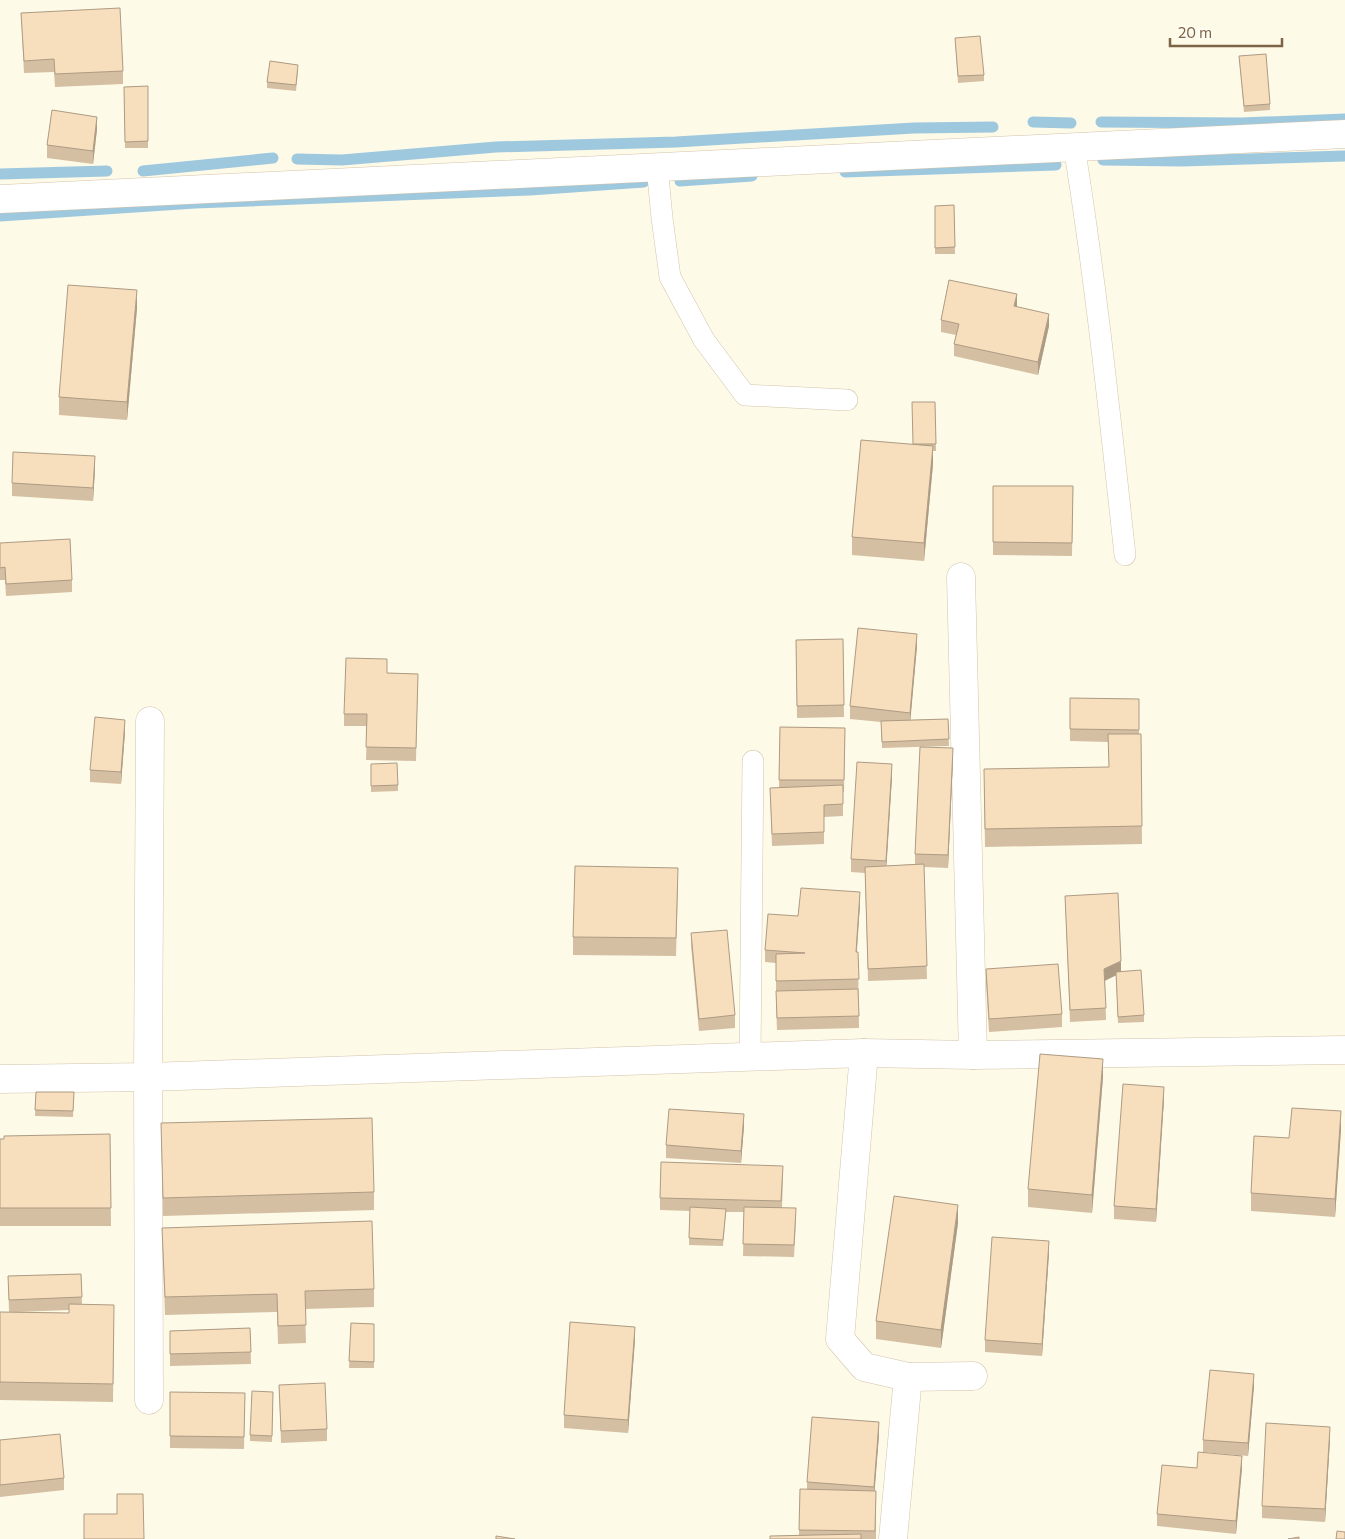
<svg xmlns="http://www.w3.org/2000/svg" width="1345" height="1539" font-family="Commissioner,sans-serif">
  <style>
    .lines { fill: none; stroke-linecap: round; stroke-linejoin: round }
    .stream { stroke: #9ec8de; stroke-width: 11 }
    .service-casing { stroke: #d3c3ab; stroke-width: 22 }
    .minor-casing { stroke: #d3c3ab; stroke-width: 29 }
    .service { stroke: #fff; stroke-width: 21 }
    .minor { stroke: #fff; stroke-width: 28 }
    .wall { fill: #d4bfa2; fill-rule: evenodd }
    .shaded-wall { fill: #ad9b84 }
    .building { fill: #f7debc; stroke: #ad9b84 }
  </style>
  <rect width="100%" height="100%" fill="#fefae8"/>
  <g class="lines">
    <!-- stream -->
    <g class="stream">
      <path d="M1033 122 1071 123"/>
      <path d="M1101 122 1241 123 1345 119"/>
      <path d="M297 159 342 160 496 147 676 142 914 128 993 127"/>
      <path d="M1103 160 1182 161 1345 156"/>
      <path d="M143 171 273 158"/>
      <path d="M845 172 1056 165"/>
      <path d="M0 174 107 171"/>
      <path d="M680 181 752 176"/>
      <path d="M0 216 195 203 530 190 644 182"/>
    </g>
    <defs>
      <g id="service">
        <path d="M1074 146C1096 282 1110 418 1125 555"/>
        <path d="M657 166 662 218 670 277 704 340 745 395 847 400"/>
        <path d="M750 1056 753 761"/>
      </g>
      <g id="minor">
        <path d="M0 199 1345 134"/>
        <path d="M961 577 973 1055"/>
        <path d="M864 1053 840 1339 864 1367 908 1377 973 1376"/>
        <path d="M0 1079 148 1077 864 1053 973 1055 1345 1050"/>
        <path d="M149 1400 148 1077 150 721"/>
        <path d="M893 1539 908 1377"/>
      </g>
    </defs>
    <!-- service casing -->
    <use href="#service" class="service-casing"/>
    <!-- minor casing -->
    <use href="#minor" class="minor-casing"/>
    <!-- service -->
    <use href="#service" class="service"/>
    <!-- minor -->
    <use href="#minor" class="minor"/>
  </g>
  <!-- wall -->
  <g class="wall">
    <path d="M21 13 123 71V84L55 87 54 72 24 73Z"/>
    <path d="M955 38 984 75V81L958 83Z"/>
    <path d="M1239 56 1270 104V110L1244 112Z"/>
    <path d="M298 71 296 91 267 88V82Z"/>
    <path d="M148 86V148H125L124 87Z"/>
    <path d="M97 129 93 164 47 158V145Z"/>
    <path d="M954 205 955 254H935V206Z"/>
    <path d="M1017 307 1049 326 1038 375 954 356V344L956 335 941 332V320Z"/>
    <path d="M137 308 127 420 59 415V397Z"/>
    <path d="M935 402 936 451H933V464L924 561 852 555V537L913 444Z"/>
    <path d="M95 469 93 501 12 496V483Z"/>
    <path d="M993 486H1073L1072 556 993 555Z"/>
    <path d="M0 543 72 580V592L6 596 5 580H0Z"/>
    <path d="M843 639 844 717 797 718 796 640Z"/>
    <path d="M917 646 910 720 948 719 949 746 882 748 881 722 850 719V706Z"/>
    <path d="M387 673 418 674 416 761 366 760 367 726H344V714Z"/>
    <path d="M1070 698 1139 699V734H1141L1142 844 985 847 984 787 1109 767 1108 742 1070 741Z"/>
    <path d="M780 727 845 728 844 792H843V816L824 817V844L772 846 770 788H779Z"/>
    <path d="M125 732 121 784 90 782V770Z"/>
    <path d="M953 760 948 868 924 867 927 979 868 981 865 873 851 872V859L892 777 886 866 915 864V854Z"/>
    <path d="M371 764 398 785V791L371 792Z"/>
    <path d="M678 886 676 956 573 955V937Z"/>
    <path d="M1065 896 1121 972 1144 1015V1022L1118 1023 1116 975 1105 981 1106 1020 1070 1022Z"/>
    <path d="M860 904 856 952H858L859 1028 777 1030 776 1004V963L765 962V950L798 916Z"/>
    <path d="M691 933 735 1015V1028L699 1031 691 946Z"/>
    <path d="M986 969 1062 1014V1027L989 1032 986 982Z"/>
    <path d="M1103 1077 1092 1213 1028 1207V1189Z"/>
    <path d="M36 1092H74L73 1117 35 1116Z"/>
    <path d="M1164 1099 1156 1222 1114 1219V1206Z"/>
    <path d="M161 1123 374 1192V1210L163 1216Z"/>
    <path d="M744 1126 741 1163 666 1158V1145Z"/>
    <path d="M1341 1129 1335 1217 1251 1211V1193L1289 1138Z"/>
    <path d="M110 1134 111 1226H0V1139Z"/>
    <path d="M783 1178 782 1208 796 1220 794 1257 743 1256 744 1212H726L723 1246 689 1245 690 1211 660 1210V1198Z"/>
    <path d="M958 1223 941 1348 876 1339V1321Z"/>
    <path d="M162 1228 374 1289V1307L305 1309 306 1343 278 1344 277 1312 165 1315Z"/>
    <path d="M1049 1253 1042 1356 985 1352V1340Z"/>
    <path d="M81 1274 82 1305 114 1323 113 1402 0 1400V1282V1312H9L8 1276ZM69 1310V1313L18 1312Z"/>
    <path d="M351 1323 374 1324V1368H349Z"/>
    <path d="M250 1328 251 1364 170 1366V1331Z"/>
    <path d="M635 1339 628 1433 564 1428V1415Z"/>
    <path d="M279 1385 327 1429V1441L281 1443Z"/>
    <path d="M1254 1386 1248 1456 1203 1452V1440Z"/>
    <path d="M170 1392 245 1393 244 1449 170 1448Z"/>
    <path d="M273 1392 272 1442 250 1441V1435Z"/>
    <path d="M879 1435 874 1491H876V1539H770L799 1535 800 1489 807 1490V1482Z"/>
    <path d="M1330 1439 1325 1522 1262 1518V1506Z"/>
    <path d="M0 1440 64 1478V1490L0 1497Z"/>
    <path d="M1197 1468H1242L1236 1534 1157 1526V1514Z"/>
  </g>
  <!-- shaded-wall -->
  <g class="shaded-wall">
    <path d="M97 117V129L93 164V151Z"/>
    <path d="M137 290V308L127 420V402Z"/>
    <path d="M1017 294V307L1014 306Z"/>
    <path d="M1049 314V326L1038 375V362Z"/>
    <path d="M933 446V464L924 561V543Z"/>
    <path d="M95 456V469L93 501V488Z"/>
    <path d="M917 634V646L910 725V713Z"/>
    <path d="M125 720V732L121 784V772Z"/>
    <path d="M953 748V760L948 868V855Z"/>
    <path d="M892 764V777L886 874V861Z"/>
    <path d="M860 892V904L856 965V952Z"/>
    <path d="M1121 961V973L1104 981V969Z"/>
    <path d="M1103 1059V1077L1092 1213V1195Z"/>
    <path d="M1164 1087V1099L1156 1222V1209Z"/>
    <path d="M1341 1111V1129L1335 1217V1199Z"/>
    <path d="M744 1114V1126L741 1163V1151Z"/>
    <path d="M958 1205V1223L941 1348V1330Z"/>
    <path d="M1049 1241V1253L1042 1356V1344Z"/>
    <path d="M635 1327V1339L628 1433V1420Z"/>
    <path d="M1254 1374V1386L1248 1456V1443Z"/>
    <path d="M879 1422V1435L874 1499V1487Z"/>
    <path d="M1330 1427V1439L1325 1522V1509Z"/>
    <path d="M1242 1456V1468L1236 1534V1521Z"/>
  </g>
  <!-- building -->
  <g class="building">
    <path d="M120 8 123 71 55 74 54 59 24 61 21 13Z"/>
    <path d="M980 36 984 75 958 76 955 38Z"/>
    <path d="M1266 54 1270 104 1244 106 1239 56Z"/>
    <path d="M270 61 298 65 296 85 267 82Z"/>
    <path d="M148 86V141L125 142 124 87Z"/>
    <path d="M52 110 97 117 93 151 47 145Z"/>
    <path d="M954 205 955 247 935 248V206Z"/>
    <path d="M949 280 1017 294 1014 306 1049 314 1038 362 954 344 959 324 941 320Z"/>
    <path d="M68 285 137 290 127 402 59 397Z"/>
    <path d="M912 402H935L936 444H913Z"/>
    <path d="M861 440 933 446 924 543 852 537Z"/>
    <path d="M13 452 95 456 93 488 12 483Z"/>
    <path d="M993 486H1073L1072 543 993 542Z"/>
    <path d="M70 539 72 580 6 584 5 567 0 568V543Z"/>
    <path d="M858 628 917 634 910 713 850 706Z"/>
    <path d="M843 639 844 705 797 706 796 640Z"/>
    <path d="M346 658 387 659V673L418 674 416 748 366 747 367 714H344Z"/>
    <path d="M1070 698 1139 699V730L1070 729Z"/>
    <path d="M95 717 125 720 121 772 90 770Z"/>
    <path d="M948 719 949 739 882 742 881 721Z"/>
    <path d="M780 727 845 728 844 780H779Z"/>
    <path d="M1108 734H1141L1142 826 985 829 984 769 1109 767Z"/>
    <path d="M920 747 953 748 948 855 915 854Z"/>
    <path d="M857 762 892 764 886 861 851 859Z"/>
    <path d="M397 763 398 785 371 786V764Z"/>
    <path d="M843 785V804L824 805V832L772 834 770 788Z"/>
    <path d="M924 864 927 966 868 969 865 867Z"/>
    <path d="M575 866 678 868 676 938 573 937Z"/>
    <path d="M801 888 860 892 856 952H858L859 979 776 981V954L805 953 765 950 768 914 798 916Z"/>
    <path d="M1118 893 1121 961 1104 969 1106 1008 1070 1010 1065 896Z"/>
    <path d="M727 930 735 1015 699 1019 691 933Z"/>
    <path d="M1058 964 1062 1014 989 1019 986 969Z"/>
    <path d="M1141 970 1144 1015 1118 1017 1116 972Z"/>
    <path d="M858 989 859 1016 777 1018 776 991Z"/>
    <path d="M1040 1054 1103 1059 1092 1195 1028 1189Z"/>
    <path d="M1123 1084 1164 1087 1156 1209 1114 1206Z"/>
    <path d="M36 1092H74L73 1111 35 1110Z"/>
    <path d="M1292 1108 1341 1111 1335 1199 1251 1193 1254 1136 1289 1138Z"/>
    <path d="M669 1109 744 1114 741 1151 666 1145Z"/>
    <path d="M372 1118 374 1192 163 1198 161 1123Z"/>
    <path d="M110 1134 111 1208H0V1139H4V1136Z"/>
    <path d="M661 1162 783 1166 781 1201 660 1198Z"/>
    <path d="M894 1196 958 1205 941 1330 876 1321Z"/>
    <path d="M690 1207 726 1209 723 1240 689 1238Z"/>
    <path d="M744 1207 796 1208 794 1245 743 1244Z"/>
    <path d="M372 1221 374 1289 305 1291 306 1325 278 1326 277 1294 165 1297 162 1228Z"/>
    <path d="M992 1237 1049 1241 1042 1344 985 1340Z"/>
    <path d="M81 1274 82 1297 9 1300 8 1276Z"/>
    <path d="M69 1304 114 1305 113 1384 0 1382V1312L69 1313Z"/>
    <path d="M570 1322 635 1327 628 1420 564 1415Z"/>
    <path d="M351 1323 374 1324V1362L349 1361Z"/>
    <path d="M250 1328 251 1352 170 1354V1331Z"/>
    <path d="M1210 1370 1254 1374 1248 1443 1203 1440Z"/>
    <path d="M325 1383 327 1429 281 1431 279 1385Z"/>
    <path d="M252 1391 273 1392 272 1436 250 1435Z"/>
    <path d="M170 1392 245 1393 244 1437 170 1436Z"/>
    <path d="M812 1417 879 1422 874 1487 807 1482Z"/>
    <path d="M1266 1423 1330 1427 1325 1509 1262 1506Z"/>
    <path d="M60 1434 64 1478 0 1485V1440Z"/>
    <path d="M1198 1452 1242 1456 1236 1521 1157 1514 1162 1465 1197 1468Z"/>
    <path d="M800 1489 876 1491 875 1531 799 1530Z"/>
    <path d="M117 1494H143L144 1539H84V1514H117Z"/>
    <path d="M1337 1531 1345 1532V1539H1336Z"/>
    <path d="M861 1534V1539H770V1536Z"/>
    <path d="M496 1536 515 1539H496Z"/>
    <path d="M1299 1537V1539H1288Z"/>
  </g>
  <!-- scale -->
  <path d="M1170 38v8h112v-8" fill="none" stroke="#7c6448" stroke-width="2.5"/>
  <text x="1178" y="38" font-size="15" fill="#7c6448" stroke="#fffcf0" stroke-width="4" paint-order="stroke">20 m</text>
</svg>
